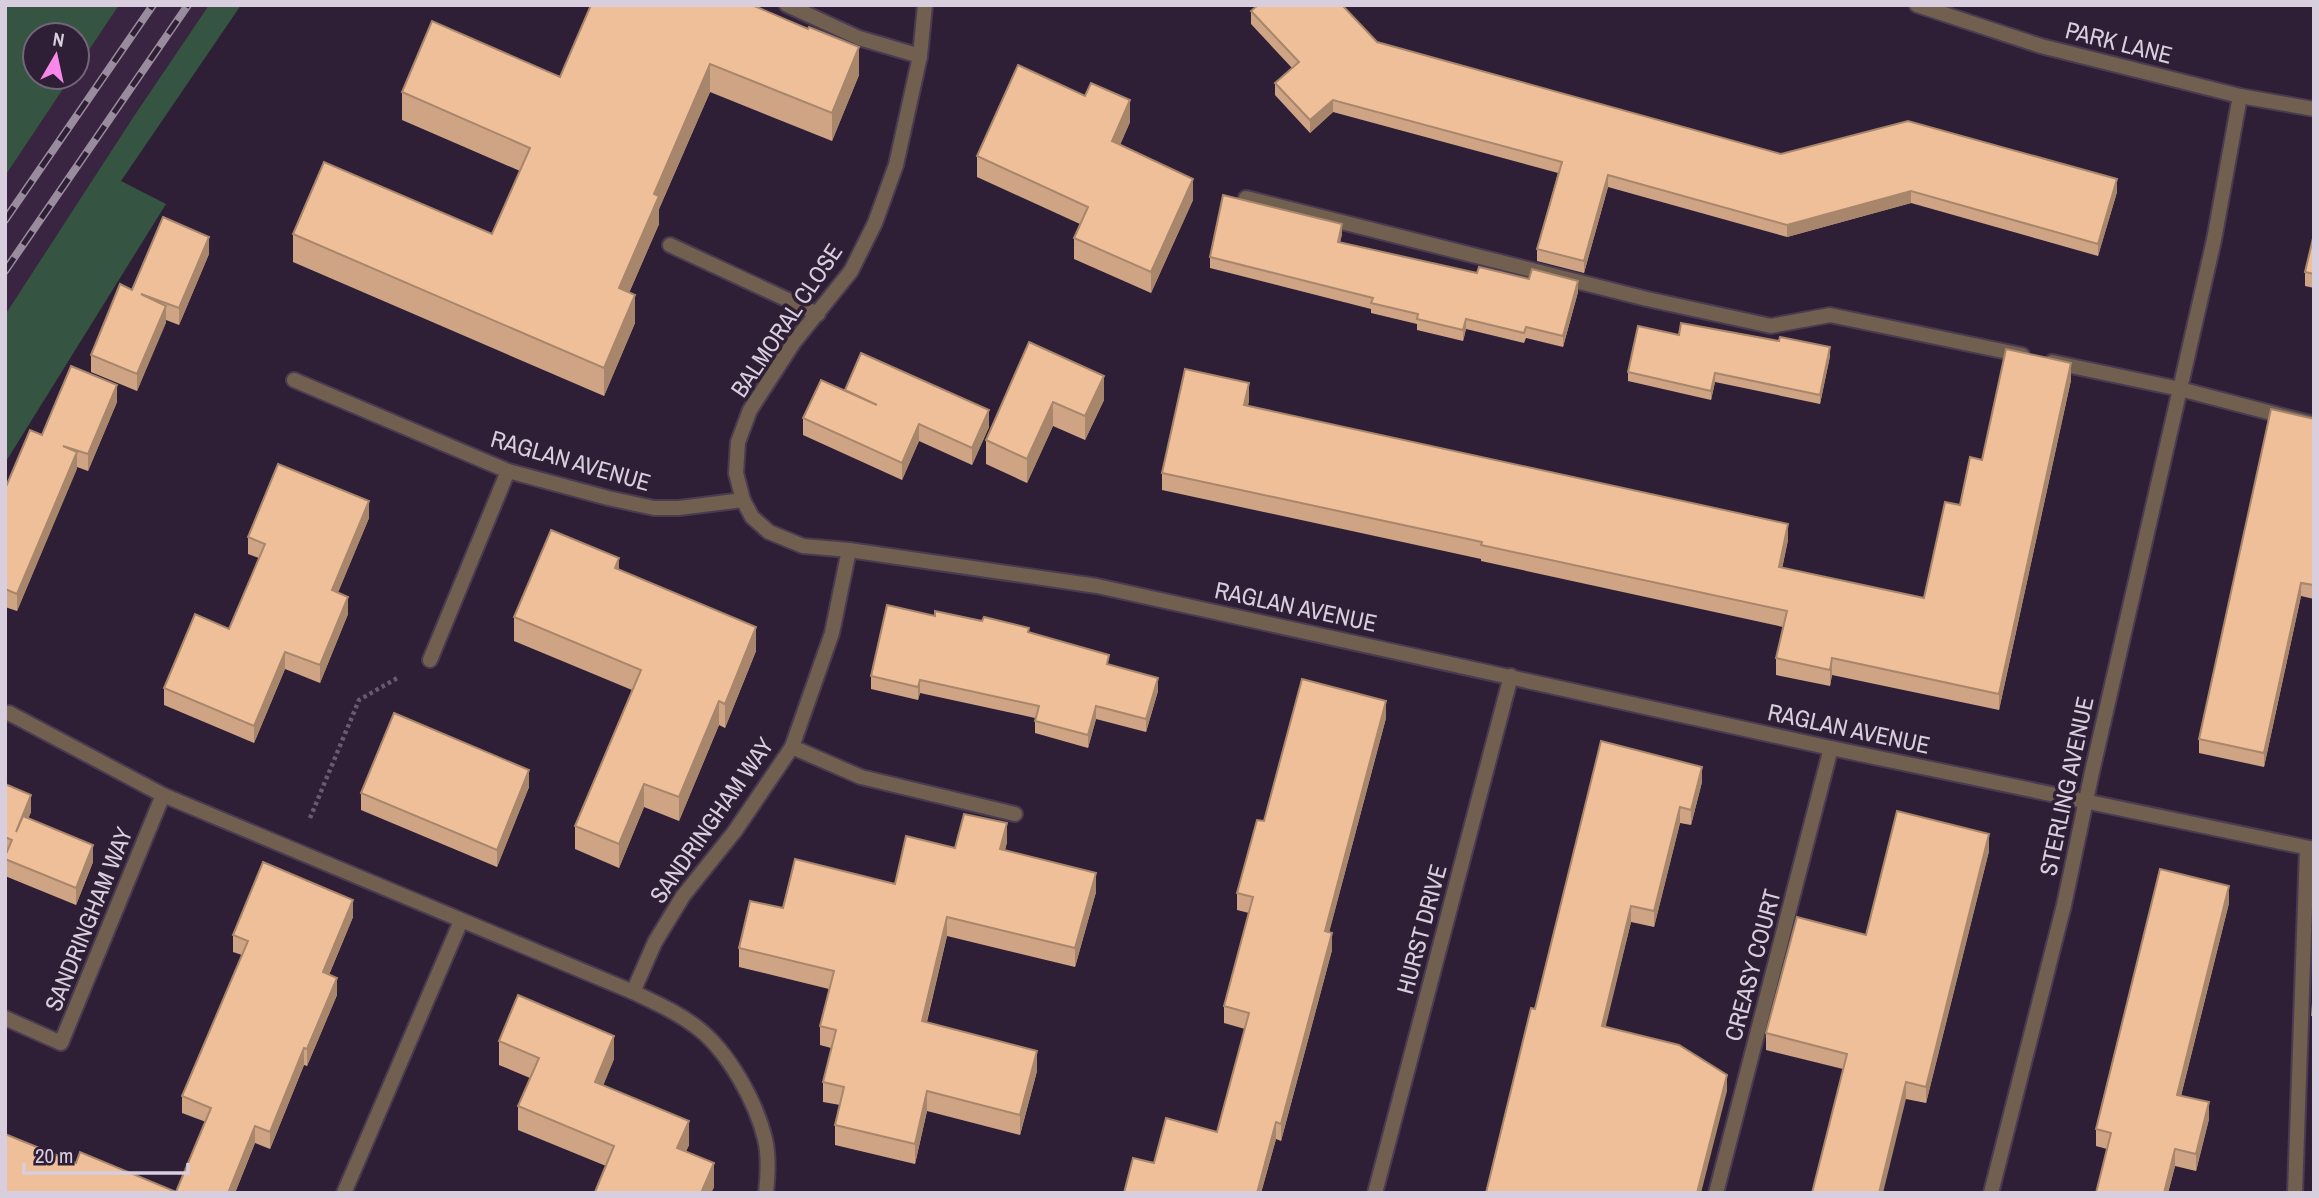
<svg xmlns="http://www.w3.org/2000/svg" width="2319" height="1198" font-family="'Archivo Narrow',sans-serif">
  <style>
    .built { fill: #392441 }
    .green { fill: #365442 }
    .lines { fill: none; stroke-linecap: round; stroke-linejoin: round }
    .service-casing { stroke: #4a3b51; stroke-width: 18 }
    .minor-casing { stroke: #4a3b51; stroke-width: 18 }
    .path { stroke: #695b6f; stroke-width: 4.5; stroke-dasharray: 3.5 3.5; stroke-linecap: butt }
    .service { stroke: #715f4f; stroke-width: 14 }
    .minor { stroke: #715f4f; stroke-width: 14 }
    .rail-casing { stroke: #998c9e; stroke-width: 8 }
    .rail { stroke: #2f1f36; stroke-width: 5; stroke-dasharray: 16; stroke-linecap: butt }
    .wall { fill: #cea484 }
    .shaded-wall { fill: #a7866b }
    .building { fill: #efbf99; stroke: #a7866b; stroke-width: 2 }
    .labels { text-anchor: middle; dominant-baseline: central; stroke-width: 7; stroke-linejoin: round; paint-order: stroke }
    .street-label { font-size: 24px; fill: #d8cedd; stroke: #2f1f36 }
  </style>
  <rect width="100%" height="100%" fill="#2f1f36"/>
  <!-- built -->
  <path class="built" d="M119 5H209L134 116 5 315V176L71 77H77V68Z"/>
  <!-- green -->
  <g class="green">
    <path d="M5 5H119L77 68V35H35V77H71L5 176Z"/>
    <path d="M209 5H241L121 181 166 204 5 463V315L134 116Z"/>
  </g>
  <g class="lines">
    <defs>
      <g id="service">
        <path d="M787 5 859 38 920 56"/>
        <path d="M1246 198 1647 299 1771 326 1830 315 2022 355"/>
        <path d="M670 245 818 314"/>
        <path d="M2052 362 2180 389 2314 424"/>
        <path d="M2180 389 2214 240"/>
        <path d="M792 747 861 777 1015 814"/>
        <path d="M1716 1193 1831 748"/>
        <path d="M2295 1193 2307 848"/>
      </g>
      <g id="minor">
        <path d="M925 5 920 56 896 165 875 223 851 271 794 342 750 410 738 442 736 473 743 500 752 517 769 532 803 546 849 550 1097 586 1831 748 2314 849"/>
        <path d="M1917 5 2041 46 2240 96 2314 109"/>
        <path d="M2214 240 2240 96"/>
        <path d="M294 380 508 471 608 498 654 508H679L743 500"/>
        <path d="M430 660 508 471"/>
        <path d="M9 713 163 795 633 992 655 942 683 896 735 831 792 747 832 633 849 550"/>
        <path d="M633 992C656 1003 679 1013 699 1029 729 1053 756 1102 765 1139 769 1156 768 1175 766 1193"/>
        <path d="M5 1018 61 1043 163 795"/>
        <path d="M344 1193 461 921"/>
        <path d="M1375 1193 1511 676"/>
        <path d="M1991 1193 2064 905 2092 772 2180 389"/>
      </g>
    </defs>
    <!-- service casing -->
    <use href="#service" class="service-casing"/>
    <!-- minor casing -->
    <use href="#minor" class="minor-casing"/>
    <!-- path -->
    <path class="path" d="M310 818 359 700 399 677"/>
    <!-- service -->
    <use href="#service" class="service"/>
    <!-- minor -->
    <use href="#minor" class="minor"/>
    <defs>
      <g id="rail">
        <path d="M5 220 153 5"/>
        <path d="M5 271 188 5"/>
      </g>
    </defs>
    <!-- rail casing -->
    <use href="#rail" class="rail-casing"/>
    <!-- rail -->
    <use href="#rail" class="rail"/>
  </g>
  <!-- wall -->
  <g class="wall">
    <path d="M1251 11 1377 42 1781 154 2117 192 2098 256 1911 203 1787 237 1608 187 1584 273 1537 261V249L1558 173 1333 112 1310 133 1275 95V83L1292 68 1251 24Z"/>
    <path d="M808 29 859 75 832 141 710 92 659 209V224L629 293 635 323 604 396 293 262V234H492L520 171 402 120V92L560 77Z"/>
    <path d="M1130 122 1120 145 1193 200 1151 293 1074 259V238L1080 224 977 177V156Z"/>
    <path d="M1342 234 1340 242 1477 273 1578 292 1563 347 1526 338 1524 343 1466 329 1463 341 1417 330V324L1371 313V309L1210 268V257Z"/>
    <path d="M2314 234V288L2305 286V272Z"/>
    <path d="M209 254 179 325 166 320 137 391 91 372V355L132 290Z"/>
    <path d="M1679 335 1830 356 1820 404 1715 382 1711 400 1628 381V372Z"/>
    <path d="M1029 342 1104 400 1085 440 1053 426 1027 483 986 464V440Z"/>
    <path d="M2071 380 1999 710 1832 675 1830 686 1776 675V658L1783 627 1481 561V559L1162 490V473L1249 400 1248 406 1788 540 1782 568 1924 598 1960 505 1982 460Z"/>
    <path d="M845 390 989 427 972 465 919 441 902 480 803 435V418L845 391Z"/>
    <path d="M117 402 88 471 77 467 17 611 5 607V489L42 435Z"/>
    <path d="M2312 419H2314V599L2301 596 2264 767 2199 753V739Z"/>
    <path d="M369 518 338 592 348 614 320 683 285 669 254 743 164 705V688L229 629 259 558 248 554V537Z"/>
    <path d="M619 570 756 651 725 728 719 725 679 821 644 807 619 868 575 849V826L632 690 514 641V617Z"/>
    <path d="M935 616 1029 633 1109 665 1158 691 1146 732 1096 719 1088 748 1035 733V718L920 693 918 700 871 689V676Z"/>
    <path d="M1386 718 1329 932 1332 950 1281 1141 1276 1139 1261 1193H1124L1154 1163 1217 1132 1245 1029 1224 1023V1006L1249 913 1237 910V893L1264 821Z"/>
    <path d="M1601 741 1702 782 1691 825 1680 823 1654 927 1631 922 1605 1027 1727 1091 1535 1009Z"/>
    <path d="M5 784 31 812 28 818 93 862 76 905 5 876Z"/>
    <path d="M529 787 497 867 361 810V793Z"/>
    <path d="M1007 842 1005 850 1096 892 1075 967 947 936 927 1022 1037 1071 1020 1135 927 1111 915 1164 835 1145V1125L840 1105 823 1102V1082L831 1048 820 1045V1026L829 989 739 967V948L783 908 895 884 955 848Z"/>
    <path d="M1989 851 1926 1103 1906 1099 1843 1069 1766 1050V1033L1866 935Z"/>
    <path d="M2229 903 2181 1096 2209 1119 2196 1171 2175 1166 2168 1193H2096L2107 1149 2096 1146V1129Z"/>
    <path d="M353 917 329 975 337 995 307 1066 304 1065 270 1149 255 1143 235 1193H5L76 1163 176 1192 206 1122 182 1113V1096L242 955 233 952V935Z"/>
    <path d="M499 1041 614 1059 603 1085 689 1145 686 1151 714 1187 711 1193H595L606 1166 518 1130V1106L530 1078 499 1065Z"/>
  </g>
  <!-- shaded-wall -->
  <g class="shaded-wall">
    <path d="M859 47V75L832 141V113Z"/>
    <path d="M710 64V92L659 209V224L619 316V288L654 194Z"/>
    <path d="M1130 100V122L1112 162V141Z"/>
    <path d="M1333 100V112L1310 133V120Z"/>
    <path d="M1608 175V187L1584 273V261Z"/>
    <path d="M1193 179V200L1151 293V272Z"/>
    <path d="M2117 179V192L2098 256V244Z"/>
    <path d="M1911 191V203L1787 237V225Z"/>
    <path d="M1342 224V234L1338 252V242Z"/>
    <path d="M209 237V254L179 325V308Z"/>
    <path d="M1578 281V292L1563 347V336Z"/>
    <path d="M635 295V323L604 396V368Z"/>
    <path d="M166 306V323L137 391V374Z"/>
    <path d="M1466 319V329L1463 341V330Z"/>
    <path d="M1830 347V356L1820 404V395Z"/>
    <path d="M2071 363V380L1999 710V694Z"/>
    <path d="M1715 373V382L1711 400V391Z"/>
    <path d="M1104 376V400L1085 440V416Z"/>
    <path d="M1249 383V400L1244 422V405Z"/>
    <path d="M117 385V402L88 471V454Z"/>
    <path d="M1053 402V426L1027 483V459Z"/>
    <path d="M989 410V427L972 465V448Z"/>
    <path d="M919 424V441L902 480V463Z"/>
    <path d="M77 452V469L17 611V594Z"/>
    <path d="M369 501V518L332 607V590Z"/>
    <path d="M1788 524V540L1779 584V567Z"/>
    <path d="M619 558V582L615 568Z"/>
    <path d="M2301 583V596L2264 767V753Z"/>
    <path d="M348 597V614L320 683V665Z"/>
    <path d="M756 627V651L725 728V704Z"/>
    <path d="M285 652V669L254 743V726Z"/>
    <path d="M1832 658V675L1830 686V670Z"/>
    <path d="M1158 678V691L1146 732V719Z"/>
    <path d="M920 680V693L918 700V687Z"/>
    <path d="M719 701V725L679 821V797Z"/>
    <path d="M1386 701V718L1325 948V931Z"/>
    <path d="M1096 706V719L1088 748V735Z"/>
    <path d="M1702 767V782L1691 825V810Z"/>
    <path d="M529 770V787L497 867V850Z"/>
    <path d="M644 784V807L619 868V844Z"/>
    <path d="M31 795V812L16 849V832Z"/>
    <path d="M1680 807V823L1654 927V911Z"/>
    <path d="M1007 823V842L1000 868V849Z"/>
    <path d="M1989 834V851L1926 1103V1087Z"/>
    <path d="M93 845V862L76 905V888Z"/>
    <path d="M1096 873V892L1075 967V948Z"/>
    <path d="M2229 886V903L2177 1112V1095Z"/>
    <path d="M353 900V917L323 989V972Z"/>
    <path d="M1631 906V922L1602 1042V1026Z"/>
    <path d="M947 917V936L922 1041V1021Z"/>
    <path d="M1332 933V950L1281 1141V1124Z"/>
    <path d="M337 978V995L307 1066V1049Z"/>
    <path d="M614 1036V1059L595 1106V1082Z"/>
    <path d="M304 1048V1065L270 1149V1132Z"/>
    <path d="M1037 1051V1071L1020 1135V1115Z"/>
    <path d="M1727 1075V1091L1701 1193H1697Z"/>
    <path d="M1906 1082V1099L1883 1193H1879Z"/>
    <path d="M927 1091V1111L915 1164V1144Z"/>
    <path d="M2209 1102V1119L2196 1171V1154Z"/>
    <path d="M689 1121V1145L677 1172V1148Z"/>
    <path d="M1276 1122V1139L1261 1193H1257Z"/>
    <path d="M255 1126V1143L235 1193H228Z"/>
    <path d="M2175 1149V1166L2168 1193H2164Z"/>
    <path d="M714 1163V1187L711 1193H701Z"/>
  </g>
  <!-- building -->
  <g class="building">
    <path d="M591 5H752L808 29 809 27 859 47 832 113 710 64 654 194 659 196 619 288 635 295 604 368 293 234 324 162 492 234 530 148 402 92 432 21 560 77Z"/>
    <path d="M1258 5H1342L1377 42 1781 154 1908 121 2117 179 2098 244 1911 191 1787 225 1608 175 1584 261 1537 249 1562 162 1333 100 1310 120 1275 83 1299 62 1251 11Z"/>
    <path d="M1018 65 1085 96 1091 83 1130 100 1112 141 1193 179 1151 272 1074 238 1088 207 977 156Z"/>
    <path d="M1223 195 1342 224 1338 242 1477 273 1479 267 1529 279 1532 269 1578 281 1563 336 1526 327 1524 333 1466 319 1463 330 1417 319 1418 314 1371 303 1373 298 1210 257Z"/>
    <path d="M163 217 209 237 179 308 141 294 166 306 137 374 91 355 120 284 132 290Z"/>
    <path d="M2314 234V274L2305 272Z"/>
    <path d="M1681 323 1779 341 1780 337 1830 347 1820 395 1715 373 1711 391 1628 372 1638 326 1679 335Z"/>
    <path d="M1029 342 1104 376 1085 416 1053 402 1027 459 986 440Z"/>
    <path d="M2006 349 2071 363 1999 694 1832 658 1830 670 1776 658 1787 611 1481 545 1482 542 1162 473 1185 369 1249 383 1244 405 1788 524 1779 567 1924 598 1945 502 1960 505 1970 457 1982 460Z"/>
    <path d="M861 353 989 410 972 448 919 424 902 463 803 418 821 380 877 405 845 390Z"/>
    <path d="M71 366 117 385 88 454 63 446 77 452 17 594 5 589V489L30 430 42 435Z"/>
    <path d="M2271 409 2314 419V585L2301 583 2264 753 2199 739Z"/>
    <path d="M278 464 369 501 332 590 348 597 320 665 285 652 254 726 164 688 195 614 229 629 265 544 248 537Z"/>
    <path d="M551 530 619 558 615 568 756 627 725 704 719 701 679 797 644 784 619 844 575 826 641 670 514 617Z"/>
    <path d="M887 605 935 616V611L982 621 984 617 1029 628 1028 632 1109 655 1107 664 1158 678 1146 719 1096 706 1088 735 1035 721 1039 706 920 680 918 687 871 676Z"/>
    <path d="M1302 679 1386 701 1325 931 1332 933 1281 1124 1276 1122 1257 1193H1124L1133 1158 1154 1163 1166 1118 1217 1132 1249 1013 1224 1006 1253 897 1237 893 1257 820 1264 821Z"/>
    <path d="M394 713 529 770 497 850 361 793Z"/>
    <path d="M1601 741 1702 767 1691 810 1680 807 1654 911 1631 906 1602 1026 1679 1045 1727 1075 1697 1193H1486L1531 1008 1535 1009Z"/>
    <path d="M5 784 31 795 16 832 23 816 93 845 76 888 5 859V856L12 840 5 837Z"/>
    <path d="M1897 811 1989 834 1926 1087 1906 1082 1879 1193H1812L1847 1054 1766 1033 1797 917 1866 935Z"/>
    <path d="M964 814 1007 823 1000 849 1096 873 1075 948 947 917 922 1021 1037 1051 1020 1115 927 1091 915 1144 835 1125 844 1087 823 1082 836 1030 820 1026 834 971 739 948 750 901 783 908 795 859 895 884 906 836 955 848Z"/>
    <path d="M263 862 353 900 323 972 337 978 307 1049 304 1048 270 1132 255 1126 228 1193H5V1134L76 1163 80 1152 176 1192 211 1108 182 1096 248 941 233 935Z"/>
    <path d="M2160 869 2229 886 2177 1095 2209 1102 2196 1154 2175 1149 2164 1193H2096L2111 1133 2096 1129Z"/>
    <path d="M2314 990V1015H2312Z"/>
    <path d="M518 995 614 1036 595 1082 689 1121 677 1148 714 1163 701 1193H598L595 1192 614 1146 518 1106 539 1058 499 1041Z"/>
  </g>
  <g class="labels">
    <!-- street labels -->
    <g class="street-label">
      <text transform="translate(2119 42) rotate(14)">PARK LANE</text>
      <text transform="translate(786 320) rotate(-56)">BALMORAL CLOSE</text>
      <text transform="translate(571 460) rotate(16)">RAGLAN AVENUE</text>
      <text transform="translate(1296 606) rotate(12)">RAGLAN AVENUE</text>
      <text transform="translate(1849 728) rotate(12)">RAGLAN AVENUE</text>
      <text transform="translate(2066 786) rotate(-78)">STERLING AVENUE</text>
      <text transform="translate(711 820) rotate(-55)">SANDRINGHAM WAY</text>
      <text transform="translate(88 919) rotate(-68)">SANDRINGHAM WAY</text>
      <text transform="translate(1421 929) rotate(-75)">HURST DRIVE</text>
      <text transform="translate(1752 965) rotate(-75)">CREASY COURT</text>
    </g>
  </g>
  <!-- border -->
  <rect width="2319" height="1198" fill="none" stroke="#d8cedd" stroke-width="14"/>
  <!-- north arrow -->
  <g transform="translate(56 56) rotate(9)"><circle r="33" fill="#2f1f36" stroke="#736579" stroke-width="2"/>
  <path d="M0-5L12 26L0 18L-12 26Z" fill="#f888ea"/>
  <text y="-10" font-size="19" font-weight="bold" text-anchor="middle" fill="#d8cedd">N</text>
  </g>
  <!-- scale -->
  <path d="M24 1163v10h164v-10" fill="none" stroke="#d8cedd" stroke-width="3.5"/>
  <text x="35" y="1163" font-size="21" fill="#d8cedd" stroke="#2f1f36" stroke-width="5" paint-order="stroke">20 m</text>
</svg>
